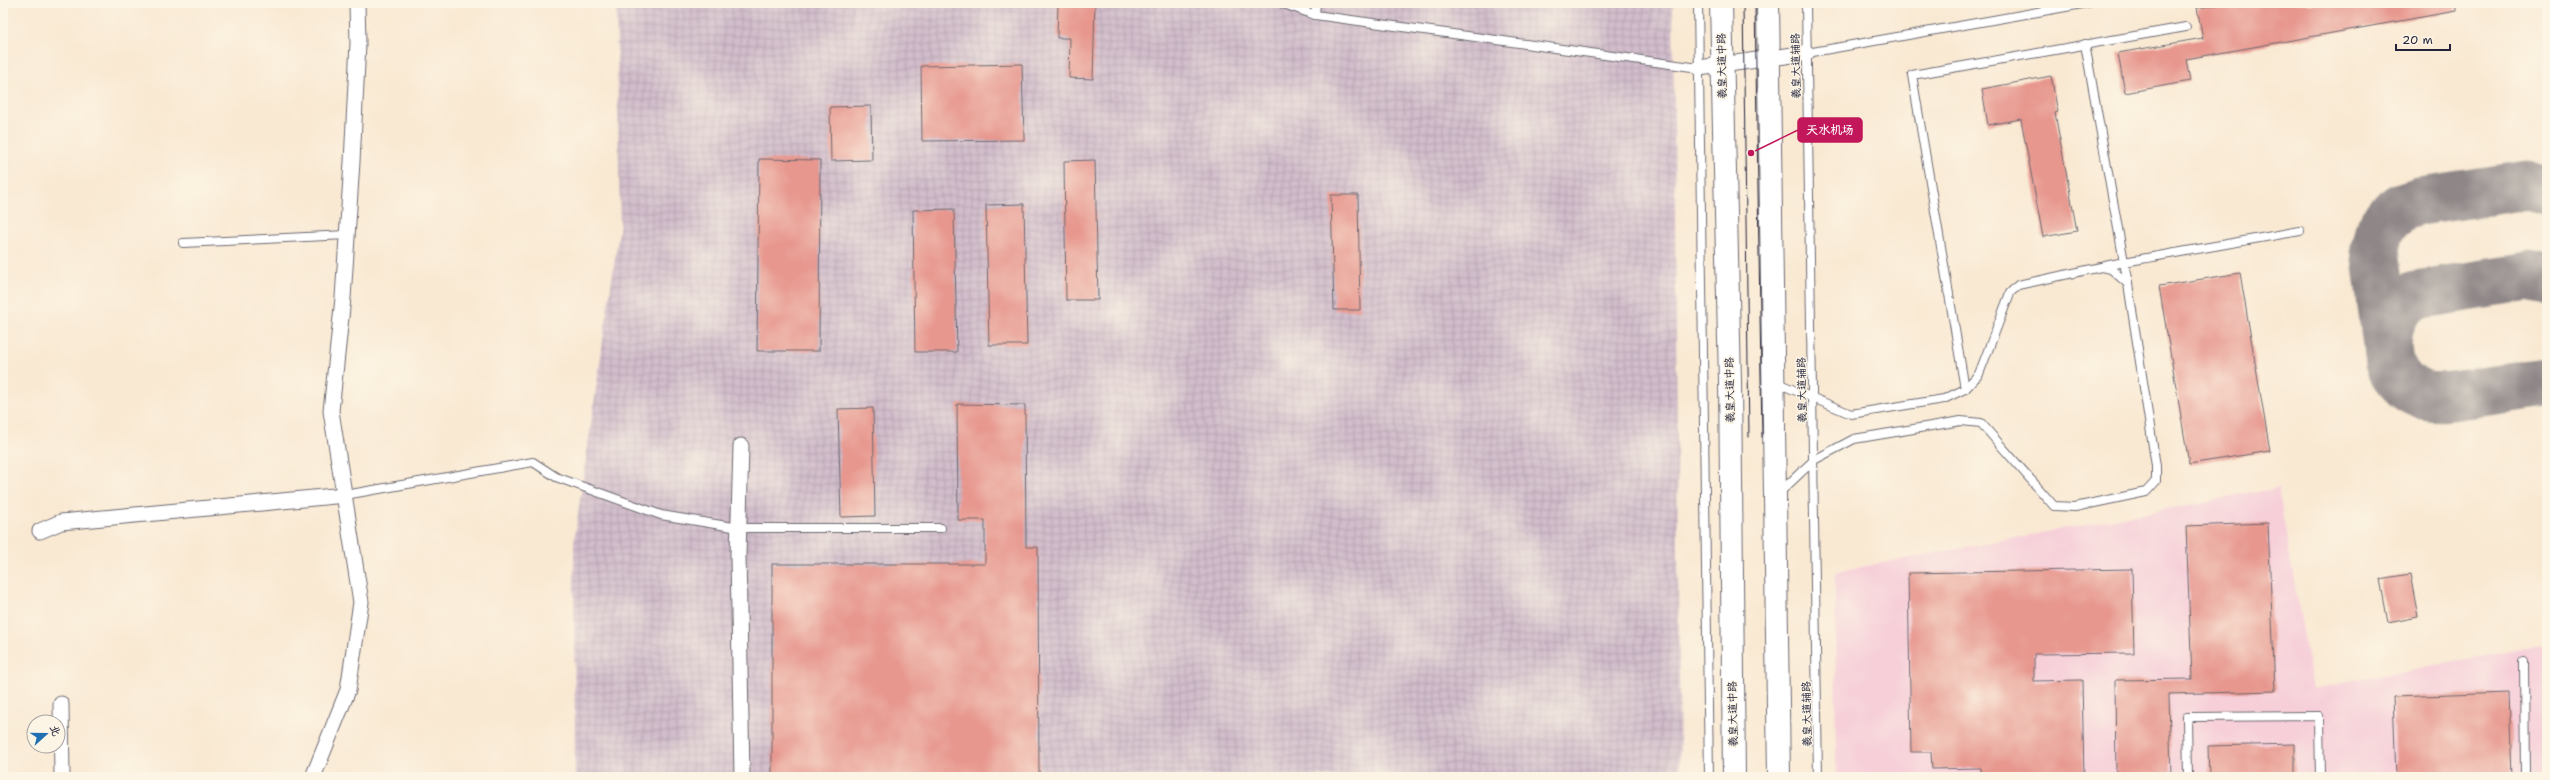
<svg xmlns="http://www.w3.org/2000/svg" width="2550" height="780" font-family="'Shantell Sans','LXGW WenKai TC',sans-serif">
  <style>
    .built { fill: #f6cfd9 }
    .industrial { fill: url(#industrial-grid) }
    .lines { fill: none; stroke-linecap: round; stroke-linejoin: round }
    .taxiway { stroke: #8e8687; stroke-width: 49 }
    .building { fill: #e7978e }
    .service-casing { stroke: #6d6870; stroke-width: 10 }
    .minor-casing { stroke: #6d6870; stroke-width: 17 }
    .primary-casing { stroke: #6d6870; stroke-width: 24 }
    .service { stroke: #fff; stroke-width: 8 }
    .minor { stroke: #fff; stroke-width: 15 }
    .primary { stroke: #fff; stroke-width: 22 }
    .tram { stroke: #22223b; stroke-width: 1 }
    .labels { text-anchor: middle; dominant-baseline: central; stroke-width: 3; stroke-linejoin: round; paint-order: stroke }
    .street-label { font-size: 11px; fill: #22223b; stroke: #fcf5e5 }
    .leader { fill: none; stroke: #c2185b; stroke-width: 1.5 }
    .callout-dot { fill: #c2185b; stroke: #fcf5e5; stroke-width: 1.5 }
    .callout { fill: #c2185b; stroke: #c2185b; stroke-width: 1.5 }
    .callout-label { font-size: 12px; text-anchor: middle; font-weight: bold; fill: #fff }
  </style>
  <defs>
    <pattern id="industrial-grid" width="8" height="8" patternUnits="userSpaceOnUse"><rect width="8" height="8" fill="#d1bdcb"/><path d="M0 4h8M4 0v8" fill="none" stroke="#b3a2af"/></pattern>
  </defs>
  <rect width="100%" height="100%" fill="#fcf5e5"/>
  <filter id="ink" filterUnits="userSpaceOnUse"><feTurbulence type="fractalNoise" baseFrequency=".025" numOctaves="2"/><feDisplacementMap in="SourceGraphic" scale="8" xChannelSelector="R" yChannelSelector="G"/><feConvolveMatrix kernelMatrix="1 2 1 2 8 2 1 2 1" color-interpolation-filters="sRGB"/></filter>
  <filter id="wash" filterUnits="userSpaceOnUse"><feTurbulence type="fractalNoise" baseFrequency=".012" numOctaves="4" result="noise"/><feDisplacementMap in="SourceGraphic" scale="16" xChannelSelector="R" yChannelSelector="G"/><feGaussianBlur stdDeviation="0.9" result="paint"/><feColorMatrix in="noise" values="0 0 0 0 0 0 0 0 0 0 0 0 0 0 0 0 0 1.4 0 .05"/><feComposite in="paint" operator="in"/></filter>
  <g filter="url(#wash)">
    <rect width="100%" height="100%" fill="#f9e9d3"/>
    <!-- built -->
    <path class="built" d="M2278 488 2313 689 2547 643V777H1836L1835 572Z"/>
    <!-- industrial -->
    <path class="industrial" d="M616 3H1673L1680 777H575L574 542 620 224Z"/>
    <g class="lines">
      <!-- taxiway -->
      <g class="taxiway">
        <path d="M2547 193 2528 185 2420 201 2401 207 2388 217 2379 231 2375 249 2389 363C2411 406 2439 398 2480 392 2503 389 2525 386 2547 383"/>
        <path d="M2387 345C2389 321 2394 307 2416 295L2528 277 2547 281"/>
      </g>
    </g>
    <g id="blocks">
      <!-- building -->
      <g class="building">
        <path d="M1058 3H1095L1093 79 1069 78 1070 38H1057Z"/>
        <path d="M2228 3H2456V11L2186 59 2190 81 2125 93 2118 53 2203 38 2197 8Z"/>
        <path d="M1022 64 1024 140 922 141 921 66Z"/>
        <path d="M2051 76 2058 112 2055 113 2077 231 2043 237 2021 119 1988 125 1982 89Z"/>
        <path d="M871 106 872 160 831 161 830 107Z"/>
        <path d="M759 159 820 160 819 351H757Z"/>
        <path d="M1095 160 1098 300H1066L1064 161Z"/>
        <path d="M1331 195H1358L1360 310H1334Z"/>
        <path d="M1024 204 1027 345H989L986 205Z"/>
        <path d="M954 209 957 352H915L913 210Z"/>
        <path d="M2240 273 2270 451 2189 464 2159 286Z"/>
        <path d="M957 404 1025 405 1026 547H1038L1039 777H772V564H985V520H958Z"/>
        <path d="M873 408 875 516 841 517 838 409Z"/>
        <path d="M2268 523 2275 691 2169 694 2171 777H2116L2115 680 2192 679 2186 526Z"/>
        <path d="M2132 569 2134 653 2034 654V681L2082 680 2084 777H1981V768L1932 769 1931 752H1911L1908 573Z"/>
        <path d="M2410 574 2418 617 2388 623 2380 579Z"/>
        <path d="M2509 693 2512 777H2396L2393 697Z"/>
        <path d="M2295 744V777H2209L2208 746Z"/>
      </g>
    </g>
  </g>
  <g filter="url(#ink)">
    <use href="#blocks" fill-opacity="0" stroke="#6d6870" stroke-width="1"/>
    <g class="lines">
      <defs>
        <g id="service">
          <path d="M1281 3 1315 15 1699 68"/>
          <path d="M1698 3 1709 777"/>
          <path d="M1806 3 1818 777"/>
          <path d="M1315 15 1316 3"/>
          <path d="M2085 44 2124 262 2300 231"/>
          <path d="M1807 53 2088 3"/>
          <path d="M183 243 347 235"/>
          <path d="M2105 266 2124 262 2128 284"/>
          <path d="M1775 382 1851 414 1944 399 1965 389 1979 374 2010 293 2018 285 2101 267 2111 269 2128 284 2156 466V481L2146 492 2075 507 2054 506 1981 423 1961 421 1854 439 1814 460 1779 493"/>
          <path d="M1965 389 1912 75 2186 27"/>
          <path d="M345 495 533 462 556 477 661 515 739 528H941"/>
          <path d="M2524 661 2525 777"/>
          <path d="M2188 777 2187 717 2319 716 2320 777"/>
        </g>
        <g id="minor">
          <path d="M1699 68 1807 53"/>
          <path d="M741 446 738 555 742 777"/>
          <path d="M40 531 61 522 345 495"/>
          <path d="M61 704 62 777"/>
          <path d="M313 777 348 690 361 602 331 411 343 298 352 162 358 43 357 3"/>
        </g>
        <g id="primary">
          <path d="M1721 3 1730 381 1734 777"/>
          <path d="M1768 3 1779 777"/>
        </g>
      </defs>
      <!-- service casing -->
      <use href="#service" class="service-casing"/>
      <!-- minor casing -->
      <use href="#minor" class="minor-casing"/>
      <!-- primary casing -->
      <use href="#primary" class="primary-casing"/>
      <!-- service -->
      <use href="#service" class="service"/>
      <!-- minor -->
      <use href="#minor" class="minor"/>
      <!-- primary -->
      <use href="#primary" class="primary"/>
      <!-- tram -->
      <g class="tram">
        <path d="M1743 3 1749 437"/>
        <path d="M1755 3 1762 437"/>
      </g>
    </g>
  </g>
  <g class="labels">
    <!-- street labels -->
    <g class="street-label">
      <text transform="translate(1722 66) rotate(-91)">羲皇大道中路</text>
      <text transform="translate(1796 66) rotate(-91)">羲皇大道辅路</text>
      <text transform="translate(1730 390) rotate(-91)">羲皇大道中路</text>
      <text transform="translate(1802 390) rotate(-91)">羲皇大道辅路</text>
      <text transform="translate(1733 714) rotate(-91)">羲皇大道中路</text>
      <text transform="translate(1807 714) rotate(-91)">羲皇大道辅路</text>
    </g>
  </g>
  <!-- callouts -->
  <path class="leader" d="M1751 153L1798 130"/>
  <circle class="callout-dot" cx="1751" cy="153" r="4"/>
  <rect class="callout" x="1798" y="118" width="64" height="24" rx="4"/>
  <g class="callout-label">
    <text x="1830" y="134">天水机场</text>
  </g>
  <!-- margin -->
  <rect width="2550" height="780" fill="none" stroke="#fcf5e5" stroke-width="16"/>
  <!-- north arrow -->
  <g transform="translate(46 734) rotate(69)"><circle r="19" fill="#fcf5e5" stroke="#a5a1a1"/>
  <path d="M0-3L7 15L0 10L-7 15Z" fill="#1f6fb2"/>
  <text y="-6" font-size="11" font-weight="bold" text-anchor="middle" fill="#22223b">北</text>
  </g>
  <!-- scale -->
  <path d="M2396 44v6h54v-6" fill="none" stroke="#22223b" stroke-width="2"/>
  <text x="2402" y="44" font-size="12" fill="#22223b" stroke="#fcf5e5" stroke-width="3" paint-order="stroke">20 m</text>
</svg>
